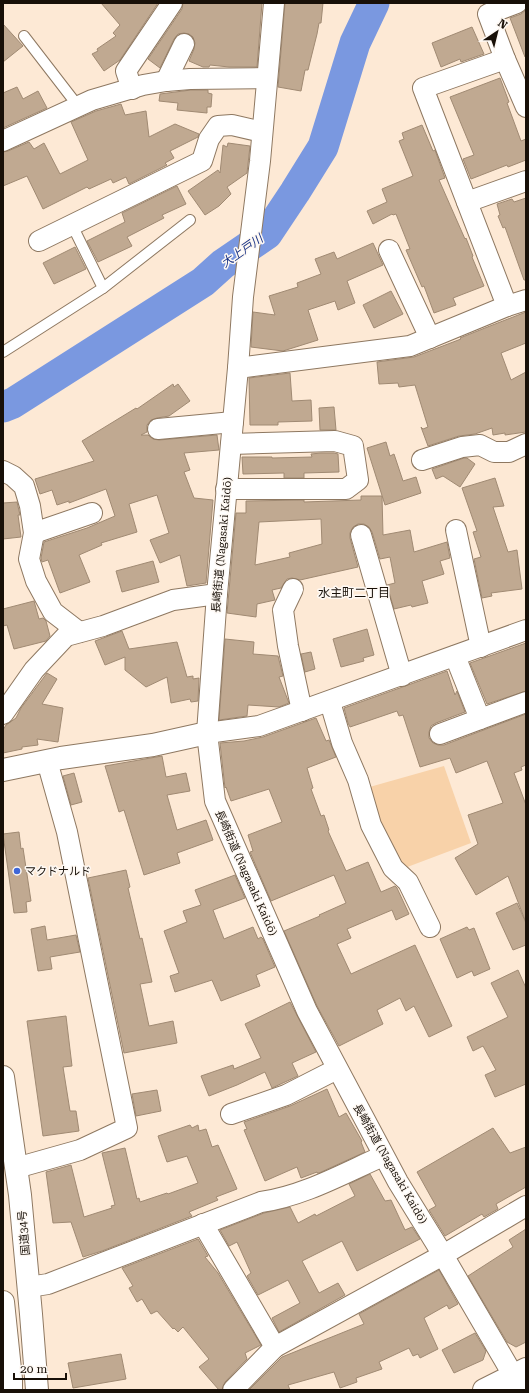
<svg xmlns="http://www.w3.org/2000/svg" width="529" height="1393" font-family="'Roboto Serif','Noto Sans JP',serif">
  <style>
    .green { fill: #f8d2a9 }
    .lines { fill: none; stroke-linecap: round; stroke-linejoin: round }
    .river { stroke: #7a98e0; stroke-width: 31 }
    .building { fill: #c0a991; stroke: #a08a73; fill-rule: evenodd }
    .service-casing { stroke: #8e7861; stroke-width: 12 }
    .minor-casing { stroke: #8e7861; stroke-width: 22 }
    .tertiary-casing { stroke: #8e7861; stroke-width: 24 }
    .trunk-casing { stroke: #8e7861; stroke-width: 24 }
    .service { stroke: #fff; stroke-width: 10 }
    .minor { stroke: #fff; stroke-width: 20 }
    .tertiary { stroke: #fff; stroke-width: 22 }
    .trunk { stroke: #fff; stroke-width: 22 }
    .poi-dot { fill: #3e67d8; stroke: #fef9f4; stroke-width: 1.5 }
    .labels { text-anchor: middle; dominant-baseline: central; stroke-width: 3; stroke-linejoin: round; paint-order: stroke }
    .street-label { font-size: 11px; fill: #181008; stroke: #fef9f4 }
    .poi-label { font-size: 11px; fill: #181008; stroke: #fef9f4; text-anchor: start }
    .water-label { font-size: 12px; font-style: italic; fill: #183285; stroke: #fef9f4 }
    .neighbourhood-label { font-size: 12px; fill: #181008; stroke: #fef9f4 }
  </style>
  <rect width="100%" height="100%" fill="#fde9d5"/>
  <!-- green -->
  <path class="green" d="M444 766 471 843 402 869 366 788Z"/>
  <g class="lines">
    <!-- river -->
    <path class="river" d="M3 407 13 403 203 282 223 264 267 234 295 192 323 147 355 43 374 3"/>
  </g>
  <!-- building -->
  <g class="building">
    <path d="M101 3H158L120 60 104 71 92 54 98 51 97 49 116 36 113 33 120 25Z"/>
    <path d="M183 3H262L257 67H229L210 65 209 67H203L189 61 194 49 195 43 193 37 189 34 184 33 178 34 174 39 160 68 148 59 182 9Z"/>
    <path d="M285 3H323L321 23H319L317 34 308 70H305L301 91 278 87Z"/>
    <path d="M526 10V57H525L510 18 521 14Z"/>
    <path d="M3 24 23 46 3 62Z"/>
    <path d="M472 27 484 54 461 62 460 59 441 67 432 43Z"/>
    <path d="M500 78 509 102 507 103 521 141 526 139V160L508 167 507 165 471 179 463 159 474 155 450 97Z"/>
    <path d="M17 87 23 99 38 91 47 108 3 128V93Z"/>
    <path d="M191 90H208V93L212 94 211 107H207V113L177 110 178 103 159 101 160 94Z"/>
    <path d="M121 104 125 115 146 111 149 137 175 124 199 134 198 137 170 151 174 158 165 163 167 165 129 184 126 177 113 183 111 179 89 189 87 187 43 209 27 176 3 186V152L8 151 29 142 34 149 44 143 60 174 88 160 71 122 96 111Z"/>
    <path d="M422 125 433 151 435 150 445 178 439 180 465 239 466 238 473 256 472 257 484 286 453 298 456 305 434 313 424 286 422 287 406 250 410 249 396 214 393 215 392 214 373 224 367 211 387 202 382 189 413 176 399 141 404 139 402 133Z"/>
    <path d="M228 143 250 146 247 173 227 187 231 194 219 206 205 215 188 191 218 170 220 173 223 145 227 147Z"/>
    <path d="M177 186 186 204 162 215 164 218 127 237 132 246 98 262 87 241 125 222 122 213Z"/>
    <path d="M526 198V280H524L505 227 503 228 498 216 500 215 497 204 512 199 514 202Z"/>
    <path d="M373 243 383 265 347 281 355 303 338 310 335 301 308 310 318 340 283 351 251 347 253 312 275 315 269 296 298 287 297 283 321 274 315 259 334 252 337 259Z"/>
    <path d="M75 247 86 269 54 284 43 263Z"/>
    <path d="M391 291 403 314 374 328 363 305Z"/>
    <path d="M526 312V343L501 353 511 380 526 372V432L505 435V433L493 435 492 428 475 434 459 436 428 446 421 427 423 429 428 427 415 385 399 387 398 383 379 384 377 362 414 357 461 339 460 338 490 326Z"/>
    <path d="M290 373 292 401 311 400 312 421 278 422V425H250L249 378Z"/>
    <path d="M173 384 174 387 178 384 190 401 169 416 157 418 151 420 147 425V432L141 435H148L153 439 159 440 217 435 219 450 184 453 190 470 184 472 194 498 213 500 206 583 187 586 180 555 160 563 150 540 169 533 157 495 129 504 137 532 101 543 102 545 79 555 90 582 60 593 48 560 42 562 41 558 44 542 87 528 115 516 106 489 69 503V501L57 505 52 490 40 494 35 479 94 461 82 441 136 408 137 409Z"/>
    <path d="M334 407 336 430H320L319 408Z"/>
    <path d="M386 442 390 456 394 454 403 481 416 477 421 493 385 505 367 448Z"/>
    <path d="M321 453H334L338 454 339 472 304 473V478H284V473L243 474 242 457H272V458L312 457 311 454Z"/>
    <path d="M464 458H467L475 464 460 487 443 476 436 479 432 469Z"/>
    <path d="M495 478 504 506 493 507 508 552 517 550 522 589 491 593 492 596 482 598 474 559 481 557 473 532 477 531 462 488Z"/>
    <path d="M361 496H382L383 535 410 530 414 552 447 542 450 558 440 561 444 574 422 581 428 603 412 607 411 605 394 609 387 585 395 583 390 557 380 559 372 532 369 527 364 524H358L353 527 350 533V538L358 567 300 580 292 578 287 579 281 588 272 590 275 600 257 604 256 617 227 613 236 513H246V501L304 500V502L361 500ZM321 519 322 544 289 553 290 557 255 565 259 522Z"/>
    <path d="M17 502 20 515H18L21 537 3 539V503Z"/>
    <path d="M153 561 159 582 122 592 116 571Z"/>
    <path d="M34 601 39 619 43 618 46 621 50 636 46 641 14 649 7 625 3 626V609Z"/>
    <path d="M367 629 374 655 363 658 364 661 341 667 333 639Z"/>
    <path d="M122 631 129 649 177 642 187 677 193 676V679L199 678 198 701 191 702 190 699 171 703 167 677 146 687 125 670V657L105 665 95 641Z"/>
    <path d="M225 639 254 642 253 654 278 656 283 676 279 677 289 703 279 707 248 705 247 716 219 720Z"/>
    <path d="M526 643V691L487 704 470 663Z"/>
    <path d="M311 652 315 669 305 672 301 654Z"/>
    <path d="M447 671 455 695 457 691 465 712 436 723 431 726 429 732V738L433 743 438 745H444L526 714V765L521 767 522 770 514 773 526 805V920H525L508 876 476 895 455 858 478 844 468 815 503 803 487 761 456 773 450 758 420 767 403 715 399 716 397 711 350 727 348 723 344 708Z"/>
    <path d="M47 673 57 679 42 704 63 708 58 742 37 739 38 745 22 747V749L3 753V730L6 725 16 718 21 708Z"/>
    <path d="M316 718 326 741 329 740 336 757 307 768 313 788 311 789 321 816 324 815 329 830 328 831 346 871 368 862 381 892 395 886 397 888 409 914 396 920 392 910 347 929 351 938 337 944 351 974 415 945 452 1026 429 1037 414 1006 406 1011 400 998 377 1010 383 1024 339 1046 317 1006 284 931 320 916 319 915 346 903 334 875 271 901 250 852 253 851 248 835 282 822 269 789 231 801 226 787 225 788 220 743 244 741 263 737Z"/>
    <path d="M162 756 166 777 186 773 190 791 167 795 177 830 206 820 213 840 177 853 180 863 144 875 124 810 119 812 105 766Z"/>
    <path d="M74 773 82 802 71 805 63 776Z"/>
    <path d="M19 832 21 849 23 848 31 901 26 902 27 912 14 913 3 834Z"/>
    <path d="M126 870 130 887 128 888 140 939 142 938 152 982 140 984 149 1026 173 1021 177 1043 124 1053 88 878Z"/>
    <path d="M235 875 245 898 213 910 224 939 253 927 258 939 261 937 263 939 275 967 256 975 260 986 221 1001 212 980 175 992 170 976 179 973 164 931 187 922 183 911 201 905 195 890Z"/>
    <path d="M517 903 526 923V945L513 950 496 913Z"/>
    <path d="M45 926 47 940 76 935 80 952 50 957 52 969 38 971 31 929Z"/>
    <path d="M467 927 469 930 474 928 490 969 474 976 472 971 457 978 440 939Z"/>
    <path d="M518 970 526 988V1084L495 1097 485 1075 496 1070 483 1046 473 1051 467 1037 508 1017 491 983Z"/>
    <path d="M290 1002 316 1052 292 1063 298 1076 272 1088 265 1072 237 1085 209 1096 201 1076 233 1065 234 1069 261 1058 245 1024Z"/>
    <path d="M66 1016 72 1066 63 1067 70 1111H76L79 1131 43 1136 27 1021Z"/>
    <path d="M327 1089 339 1117 346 1113 362 1141 361 1142 365 1152 319 1173H317V1172L301 1178 297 1167 265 1181 244 1130 247 1129 244 1122 290 1106Z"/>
    <path d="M157 1090 161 1111 136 1116 132 1094Z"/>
    <path d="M190 1125 192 1128 198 1125 199 1131 206 1129 212 1147 218 1145 237 1189 216 1197 218 1200 189 1212 192 1216 102 1251 83 1257 71 1222 53 1223 46 1172 71 1165 84 1217 112 1208 111 1206 115 1205 102 1153 125 1148 137 1199 139 1198 140 1202 167 1193 168 1194 198 1183 187 1156 167 1162 158 1136Z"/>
    <path d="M493 1128 510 1153 526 1147V1187L496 1204 498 1209 484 1217 482 1214 445 1236 429 1210 436 1206 417 1172Z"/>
    <path d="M370 1174 385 1201 391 1200 405 1230 412 1227 420 1239 357 1271 342 1241 302 1261 319 1293 338 1283 345 1295 279 1332 272 1318 300 1303 288 1280 258 1295 247 1276 251 1273 237 1242 229 1246 220 1230 264 1213 290 1207 298 1223 315 1214 316 1216 355 1196 349 1184Z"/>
    <path d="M526 1229V1342L516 1347 507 1342 468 1276 513 1247 509 1240Z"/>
    <path d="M198 1239 208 1256 205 1257 218 1273 261 1345 245 1353 247 1359 225 1382 222 1390H219L199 1367 209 1359 183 1327 178 1332 174 1328 173 1329 157 1311 151 1314 142 1299 137 1302 129 1288 133 1286 122 1268Z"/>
    <path d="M439 1270 458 1304 449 1309 447 1305 424 1318 438 1349 420 1358 418 1354 413 1356 409 1348 379 1362 382 1369 356 1378 357 1382 340 1388 334 1372 288 1385 290 1390H249L282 1357 364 1324 359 1314Z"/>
    <path d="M475 1333 486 1351 483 1360 454 1373 442 1350Z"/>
    <path d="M121 1354 126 1379 73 1388 68 1363Z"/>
  </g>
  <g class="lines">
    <defs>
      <g id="service">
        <path d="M24 36 78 106"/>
        <path d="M103 288 190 220"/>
        <path d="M3 352 103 288 72 225"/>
      </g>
      <g id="minor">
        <path d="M274 3 260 161 243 297 238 368 217 594 207 733 215 801 307 1011 398 1182 443 1255 513 1375 520 1390"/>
        <path d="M517 3 488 14 505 59 526 107"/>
        <path d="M505 59 423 88 507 306"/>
        <path d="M166 81 184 44"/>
        <path d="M132 89 126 71 172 3"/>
        <path d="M3 141 92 100 143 85 166 81 190 79 267 78"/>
        <path d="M467 202 526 181"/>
        <path d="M39 241 202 161 209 139 218 126 232 125 262 132"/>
        <path d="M389 250 430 338"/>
        <path d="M238 368 410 346 507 306 526 300"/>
        <path d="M158 429 233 422"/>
        <path d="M422 460 462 447 480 445 494 452H509L526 444"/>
        <path d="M3 471 13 476 24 486 30 506 34 533 29 559 36 581 53 612 79 632"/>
        <path d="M226 489H346L358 480 353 446 335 441 231 444"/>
        <path d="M456 530 481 647"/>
        <path d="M34 533 92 513"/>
        <path d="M361 535 402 676"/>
        <path d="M293 589 283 610 288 646 302 711"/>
        <path d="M455 656 480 719"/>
        <path d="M330 702 342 743 358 780 371 825 393 868 408 882 430 927"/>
        <path d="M3 714 34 670 66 636 103 626 173 600 217 594"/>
        <path d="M207 733 259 726 526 630"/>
        <path d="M440 734 526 702"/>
        <path d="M231 1114 286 1095 337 1069"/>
        <path d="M16 1168 80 1150 127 1128 67 832 47 761"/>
        <path d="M203 1224 275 1347"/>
        <path d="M29 1287 48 1284 261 1202C304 1196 344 1173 383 1156"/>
        <path d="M233 1390 275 1347 443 1255 526 1206"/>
      </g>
      <g id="tertiary">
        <path d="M3 770 61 758 153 745 207 733"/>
        <path d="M484 1390 526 1369"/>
      </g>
      <g id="trunk">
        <path d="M3 1077 20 1195 31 1314 37 1390"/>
        <path d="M3 1302 11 1379V1390"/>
      </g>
    </defs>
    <!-- service casing -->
    <use href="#service" class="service-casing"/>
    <!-- minor casing -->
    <use href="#minor" class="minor-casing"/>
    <!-- tertiary casing -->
    <use href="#tertiary" class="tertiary-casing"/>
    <!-- trunk casing -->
    <use href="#trunk" class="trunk-casing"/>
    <!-- service -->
    <use href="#service" class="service"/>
    <!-- minor -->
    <use href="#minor" class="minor"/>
    <!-- tertiary -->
    <use href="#tertiary" class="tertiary"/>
    <!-- trunk -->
    <use href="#trunk" class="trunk"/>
  </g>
  <!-- markers -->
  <circle class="poi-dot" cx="17" cy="871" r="4"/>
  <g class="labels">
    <!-- street labels -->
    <g class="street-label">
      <text transform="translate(222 545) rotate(-85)">長崎街道 (Nagasaki Kaidō)</text>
      <text transform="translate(246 873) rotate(66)">長崎街道 (Nagasaki Kaidō)</text>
      <text transform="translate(390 1164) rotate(60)">長崎街道 (Nagasaki Kaidō)</text>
      <text transform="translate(24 1233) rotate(-95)">国道34号</text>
    </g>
    <!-- poi labels -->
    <g class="poi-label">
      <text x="25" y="871">マクドナルド</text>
    </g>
    <!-- water labels -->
    <g class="water-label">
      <text transform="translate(242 251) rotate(-35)">大上戸川</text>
    </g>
    <!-- neighbourhood labels -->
    <g class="neighbourhood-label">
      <text x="354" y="593">水主町二丁目</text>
    </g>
  </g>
  <!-- border -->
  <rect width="529" height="1393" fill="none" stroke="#181008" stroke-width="8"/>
  <!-- north arrow -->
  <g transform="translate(497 32) rotate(35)" stroke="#fef9f4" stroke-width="3" paint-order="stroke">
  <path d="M0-3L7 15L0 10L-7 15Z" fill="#181008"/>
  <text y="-6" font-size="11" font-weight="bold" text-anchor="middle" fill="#181008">N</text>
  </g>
  <!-- scale -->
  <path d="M14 1373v6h52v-6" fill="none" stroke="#181008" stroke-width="2"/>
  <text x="20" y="1373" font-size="12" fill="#181008" stroke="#fef9f4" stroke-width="3" paint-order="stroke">20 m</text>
</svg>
